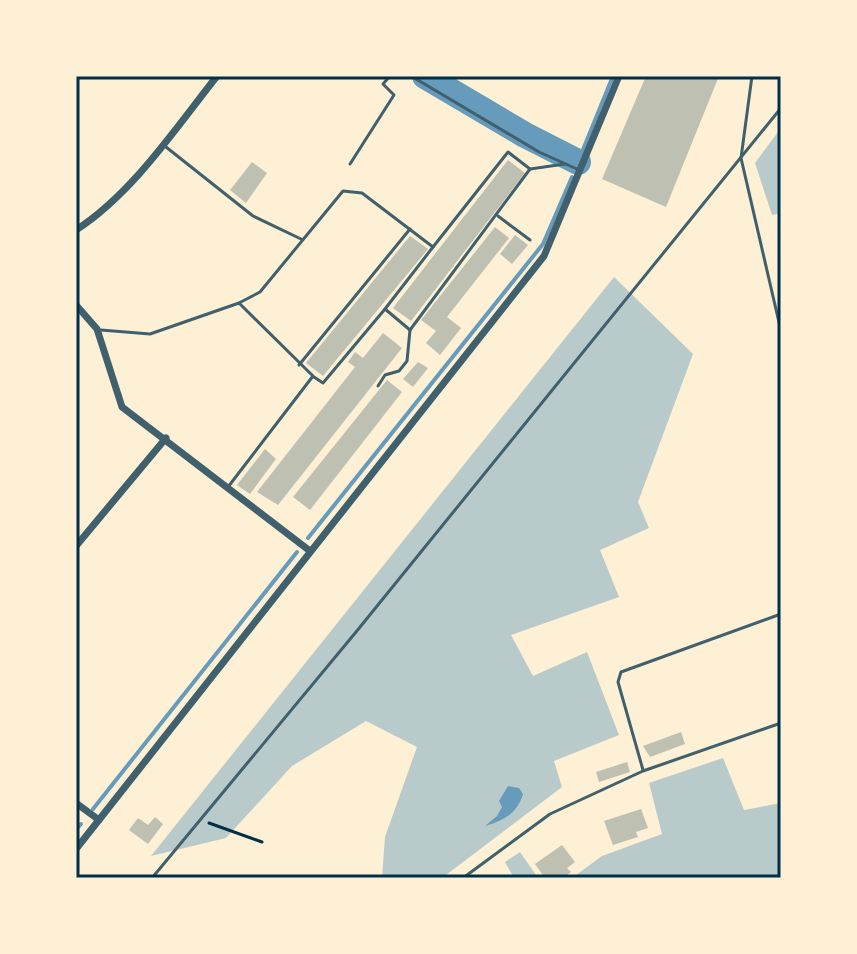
<svg xmlns="http://www.w3.org/2000/svg" width="857" height="954" font-family="'Fira Sans',sans-serif">
  <style>
    .green { fill: #b9caca }
    .water { fill: #669bbc }
    .lines { fill: none; stroke-linecap: round; stroke-linejoin: round }
    .stream { stroke: #669bbc; stroke-width: 4 }
    .river { stroke: #669bbc; stroke-width: 26 }
    .building { fill: #bec0b2 }
    .path { stroke: #003049; stroke-width: 3 }
    .service { stroke: #3f606c; stroke-width: 3 }
    .minor { stroke: #3f606c; stroke-width: 7 }
    .neatline { fill: none; stroke: #003049; stroke-width: 3 }
  </style>
  <rect width="100%" height="100%" fill="#fdf0d5"/>
  <!-- green -->
  <g class="green">
    <path d="M781 128V213L772 215 755 163Z"/>
    <path d="M614 277 693 354 638 502 649 528 600 550 619 597 511 635 533 676 587 652 619 735 554 761 562 787 442 878H382L385 837 417 747 366 721 292 766 226 838 151 856Z"/>
    <path d="M723 758 744 810 781 803V878H572L602 856 662 834 649 783Z"/>
    <path d="M520 852 538 878H514L505 862Z"/>
  </g>
  <!-- water -->
  <path class="water" d="M508 786 519 788 523 794C517 814 504 820 485 826L497 816 502 807 499 801Z"/>
  <g class="lines">
    <!-- stream -->
    <g class="stream">
      <path d="M578 162 613 76"/>
      <path d="M308 538 543 244 572 177"/>
      <path d="M93 809 297 552"/>
      <path d="M76 829 81 824"/>
    </g>
    <!-- river -->
    <path class="river" d="M425 76 525 135 578 162"/>
  </g>
  <!-- building -->
  <g class="building">
    <path d="M646 76H719L666 207 602 179Z"/>
    <path d="M508 160 525 173 411 321 393 308Z"/>
    <path d="M252 162 267 173 246 203 230 190Z"/>
    <path d="M495 227 509 238 447 317 461 328 440 355 426 343 436 331 421 320Z"/>
    <path d="M515 235 528 245 512 264 500 254Z"/>
    <path d="M410 236 428 249 323 376 306 363Z"/>
    <path d="M383 333 402 348 278 505 257 492 355 367 348 362 355 352 363 358Z"/>
    <path d="M418 362 428 368 413 387 403 379Z"/>
    <path d="M387 380 402 392 310 510 293 497Z"/>
    <path d="M265 449 276 459 250 494 237 485Z"/>
    <path d="M681 732 685 744 650 757 643 746Z"/>
    <path d="M627 762 630 772 599 782 596 772Z"/>
    <path d="M641 809 648 828 636 832 638 837 613 845 604 821Z"/>
    <path d="M155 817 163 824 148 844 129 830 138 818 148 825Z"/>
    <path d="M562 845 575 862 567 868 571 872 563 878H545L535 864Z"/>
  </g>
  <g class="lines">
    <!-- path -->
    <path class="path" d="M209 823 262 842"/>
    <!-- service -->
    <g class="service">
      <path d="M411 76 539 152 577 169"/>
      <path d="M752 76 741 158 781 331"/>
      <path d="M166 147 253 216 301 239"/>
      <path d="M350 164 394 95 383 84 390 76"/>
      <path d="M498 216 530 240"/>
      <path d="M433 247 385 309 410 330 530 169"/>
      <path d="M239 303 260 292 343 191 362 193 433 247 508 152 530 169 565 164"/>
      <path d="M101 330 150 334 239 303 313 376 228 487"/>
      <path d="M299 365 410 229"/>
      <path d="M314 377 323 383 385 309"/>
      <path d="M378 386 385 375 399 371 407 361 410 330"/>
      <path d="M643 770 618 682 621 672 781 614"/>
      <path d="M152 878 356 632 781 108"/>
      <path d="M463 878 550 814 643 771 781 723"/>
    </g>
    <!-- minor -->
    <g class="minor">
      <path d="M76 230C132 194 176 128 217 76"/>
      <path d="M76 305 97 329 122 407 310 551"/>
      <path d="M76 546 166 438"/>
      <path d="M76 803 99 820"/>
      <path d="M76 849 544 256 619 76"/>
    </g>
  </g>
  <!-- border -->
  <rect width="857" height="954" fill="none" stroke="#fdf0d5" stroke-width="156"/>
  <rect x="78" y="78" width="701" height="798" class="neatline"/>
</svg>
